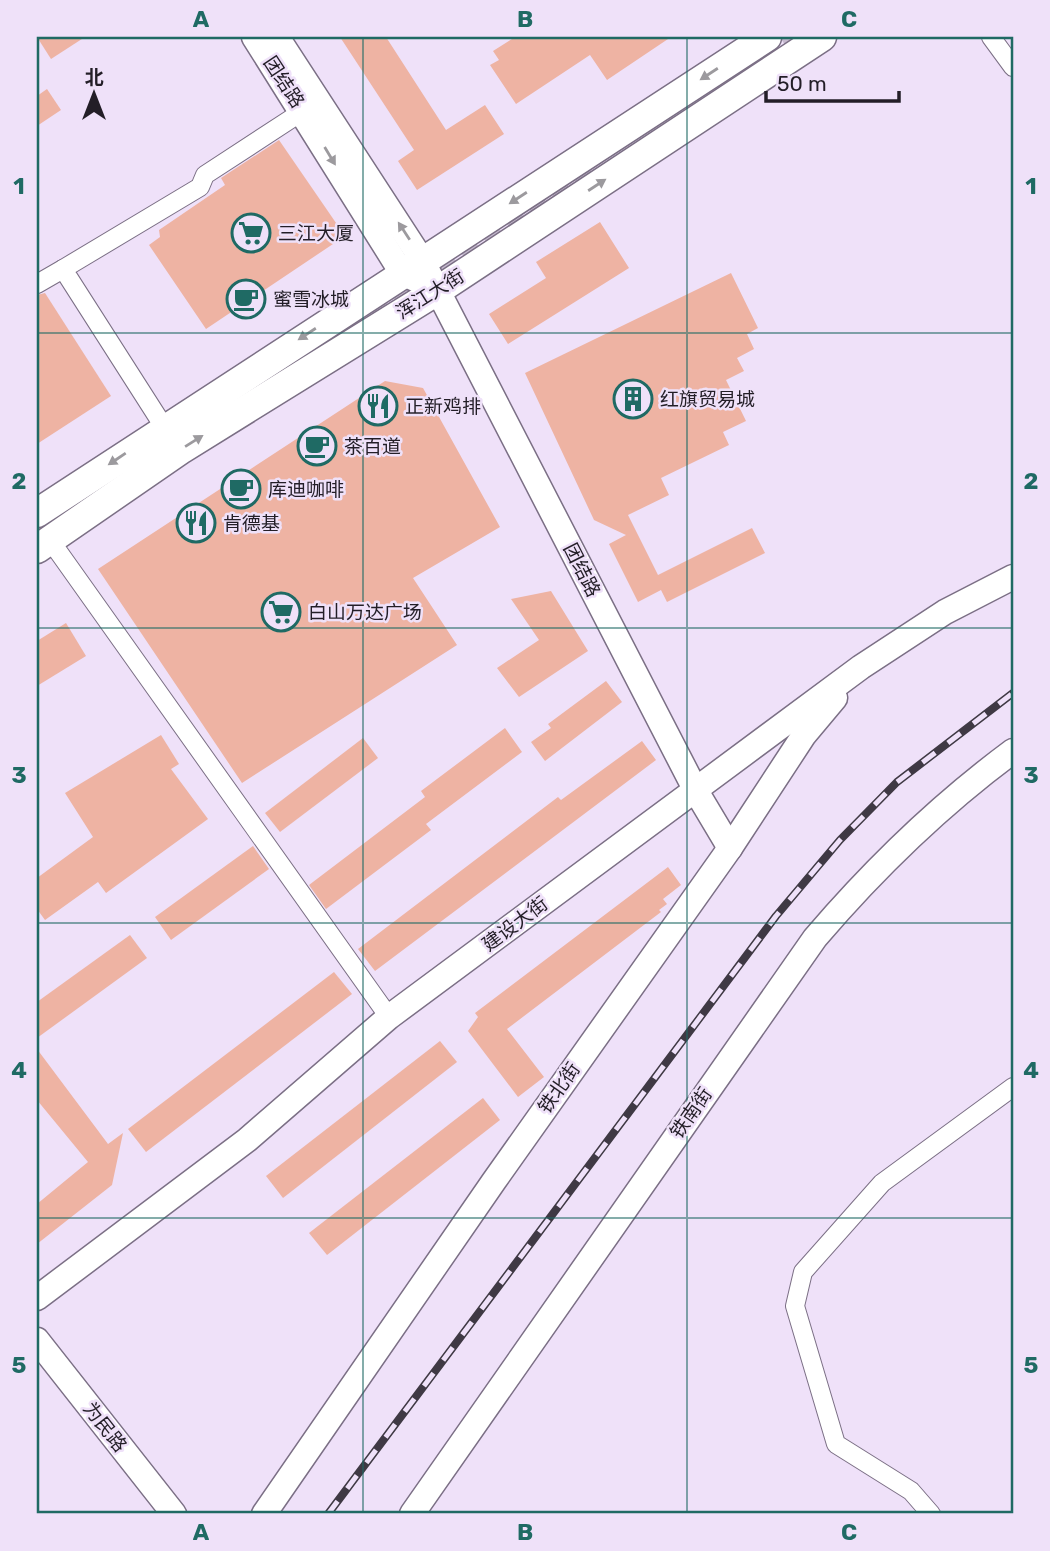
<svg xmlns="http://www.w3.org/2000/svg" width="1050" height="1551" font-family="Rubik,'Noto Sans SC',sans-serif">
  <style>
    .building { fill: #eeb3a3 }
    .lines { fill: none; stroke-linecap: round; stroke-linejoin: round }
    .street-tunnel { stroke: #c6bacf; stroke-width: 18; stroke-dasharray: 18 9; stroke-linecap: butt }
    .street-casing { stroke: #7b6f85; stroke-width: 20 }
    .secondary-casing { stroke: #7b6f85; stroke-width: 27 }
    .primary-casing { stroke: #7b6f85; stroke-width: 31 }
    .street { stroke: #fff; stroke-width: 18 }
    .secondary { stroke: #fff; stroke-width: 24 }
    .primary { stroke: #fff; stroke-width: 28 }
    .rail-casing { stroke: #3f3944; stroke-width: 8 }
    .rail { stroke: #efe1f9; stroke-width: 5; stroke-dasharray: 16; stroke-linecap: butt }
    .oneway { fill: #9c9a9e }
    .grid { fill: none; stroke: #1f6a64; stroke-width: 2; stroke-opacity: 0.55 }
    .labels { text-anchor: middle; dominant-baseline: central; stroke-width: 5; stroke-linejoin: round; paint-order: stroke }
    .street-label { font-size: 19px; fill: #231e27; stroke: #efe1f9 }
    .poi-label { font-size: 19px; fill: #231e27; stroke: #efe1f9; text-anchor: start }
    .neatline { fill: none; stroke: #1f6a64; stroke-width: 2.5 }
    .grid-label { font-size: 23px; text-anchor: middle; font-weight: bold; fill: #1f6a64 }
  </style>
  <rect width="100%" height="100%" fill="#efe1f9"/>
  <!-- building -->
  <g class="building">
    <path d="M37 37H85L51 59Z"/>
    <path d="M340 37H386L446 130 485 105 504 134 417 190 398 161 414 150Z"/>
    <path d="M515 37H671L607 80 590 55 516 104 490 65 499 60 493 51Z"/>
    <path d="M47 89 61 110 37 126V96Z"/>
    <path d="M279 140 345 236 206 329 149 245 160 237 159 230 225 185 221 178Z"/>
    <path d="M600 222 629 268 508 344 489 314 546 278 536 262Z"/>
    <path d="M731 273 758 328 747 334 754 349 737 358 744 371 726 380 746 421 723 432 729 445 661 478 669 495 628 515 658 575 752 528 765 553 667 602 661 590 638 602 609 544 626 535 594 520 525 373Z"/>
    <path d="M45 293 111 396 37 444V295Z"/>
    <path d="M385 381 423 388 500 527 413 578 457 645 242 783 98 569Z"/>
    <path d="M551 591 588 651 519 697 497 668 539 640 511 599Z"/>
    <path d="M66 623 86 656 37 686V641Z"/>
    <path d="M606 681 622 702 545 761 531 742 551 728 548 724Z"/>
    <path d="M505 728 522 752 426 824 431 830 326 909 309 885 425 797 421 791Z"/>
    <path d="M161 735 179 764 171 769 208 819 106 893 98 882 45 920 37 909V878L93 837 65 793Z"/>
    <path d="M363 738 378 758 280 832 265 813Z"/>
    <path d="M642 741 656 760 375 971 358 949 558 797 561 800Z"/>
    <path d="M253 846 269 869 171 940 155 917Z"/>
    <path d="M668 867 681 885 663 899 667 904 659 910 661 912 507 1029 544 1077 518 1097 468 1031 478 1017 475 1013Z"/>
    <path d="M130 935 147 958 37 1038V1002Z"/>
    <path d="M334 972 352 994 146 1152 128 1129Z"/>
    <path d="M440 1041 457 1062 283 1198 266 1176Z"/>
    <path d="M37 1049 108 1144 123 1133 112 1185 37 1244V1204L88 1162 37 1100Z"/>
    <path d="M483 1098 500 1120 327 1255 309 1233Z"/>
  </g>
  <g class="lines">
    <!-- street-tunnel -->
    <g class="street-tunnel">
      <path d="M760 56 789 37"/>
      <path d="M281 372 591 168"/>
      <path d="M37 530 110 482"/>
    </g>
    <defs>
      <g id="street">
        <path d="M991 37 1013 67"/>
        <path d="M37 284 63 269"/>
        <path d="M164 427 63 269 200 187 205 175 303 111"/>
        <path d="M50 540 389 1017"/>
        <path d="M931 1514 911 1491 836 1444 795 1306 803 1272 882 1183 1013 1087"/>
      </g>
      <g id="secondary">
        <path d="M254 37 402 273 421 282"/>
        <path d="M277 37 422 260 696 791 730 848"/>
        <path d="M37 1298 247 1140 389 1017 861 667 945 612 1013 577"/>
        <path d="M37 1340 174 1514"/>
        <path d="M264 1514 494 1181 730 848 804 735 835 698"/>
        <path d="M412 1514 815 938C874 869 940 805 1013 751"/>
      </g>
      <g id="primary">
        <path d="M37 513 767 37"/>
        <path d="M37 549 182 449 437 291 822 37"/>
      </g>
    </defs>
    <!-- street casing -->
    <use href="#street" class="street-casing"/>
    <!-- secondary casing -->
    <use href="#secondary" class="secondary-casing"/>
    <!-- primary casing -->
    <use href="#primary" class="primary-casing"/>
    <!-- street -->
    <use href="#street" class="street"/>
    <!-- secondary -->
    <use href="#secondary" class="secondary"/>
    <!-- primary -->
    <use href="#primary" class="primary"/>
    <defs>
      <path id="rail" d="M328 1514 776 916 840 840 897 782 1013 693"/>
    </defs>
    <!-- rail casing -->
    <use href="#rail" class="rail-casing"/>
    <!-- rail -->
    <use href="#rail" class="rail"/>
  </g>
  <!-- one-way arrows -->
  <defs><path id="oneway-solid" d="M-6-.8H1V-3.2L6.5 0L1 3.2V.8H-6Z" transform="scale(1.75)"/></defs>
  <g class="oneway">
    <use href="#oneway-solid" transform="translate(709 74) rotate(147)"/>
    <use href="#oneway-solid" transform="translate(330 156) rotate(59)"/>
    <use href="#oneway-solid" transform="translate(597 185) rotate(-33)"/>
    <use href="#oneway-solid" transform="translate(518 198) rotate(147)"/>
    <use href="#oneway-solid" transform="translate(404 231) rotate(-123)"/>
    <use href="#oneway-solid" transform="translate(307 334) rotate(147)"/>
    <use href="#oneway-solid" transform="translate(194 441) rotate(-32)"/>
    <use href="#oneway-solid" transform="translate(117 459) rotate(146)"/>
  </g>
  <!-- grid -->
  <path class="grid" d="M363 37V1514M687 37V1514M37 333H1013M37 628H1013M37 923H1013M37 1218H1013"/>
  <!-- icons -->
  <defs>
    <symbol id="supermarket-ring" viewBox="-11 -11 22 22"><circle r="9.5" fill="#efe1f9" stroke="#1f6a64" stroke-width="1.5"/><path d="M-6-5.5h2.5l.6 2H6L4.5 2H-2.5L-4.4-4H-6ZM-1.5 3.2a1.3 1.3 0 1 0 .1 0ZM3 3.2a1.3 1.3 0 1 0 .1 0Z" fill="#1f6a64"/></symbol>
    <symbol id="cafe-ring" viewBox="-11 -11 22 22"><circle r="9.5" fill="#efe1f9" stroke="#1f6a64" stroke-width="1.5"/><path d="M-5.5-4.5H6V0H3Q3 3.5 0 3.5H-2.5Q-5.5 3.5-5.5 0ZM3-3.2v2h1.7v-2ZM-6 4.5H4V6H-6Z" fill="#1f6a64"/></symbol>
    <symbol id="building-ring" viewBox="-11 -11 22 22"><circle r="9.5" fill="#efe1f9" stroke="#1f6a64" stroke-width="1.5"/><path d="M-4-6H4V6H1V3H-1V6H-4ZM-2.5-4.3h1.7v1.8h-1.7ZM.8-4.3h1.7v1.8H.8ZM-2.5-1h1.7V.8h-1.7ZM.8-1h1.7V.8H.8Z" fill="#1f6a64"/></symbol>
    <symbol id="restaurant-ring" viewBox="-11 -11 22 22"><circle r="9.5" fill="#efe1f9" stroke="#1f6a64" stroke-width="1.5"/><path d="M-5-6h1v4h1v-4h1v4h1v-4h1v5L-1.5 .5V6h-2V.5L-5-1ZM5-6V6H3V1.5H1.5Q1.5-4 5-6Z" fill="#1f6a64"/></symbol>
  </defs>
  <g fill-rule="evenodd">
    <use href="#supermarket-ring" x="229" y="211" width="44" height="44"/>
    <use href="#cafe-ring" x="224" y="277" width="44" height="44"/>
    <use href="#building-ring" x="611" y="377" width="44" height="44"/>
    <use href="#restaurant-ring" x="356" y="384" width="44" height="44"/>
    <use href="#cafe-ring" x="295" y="424" width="44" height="44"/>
    <use href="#cafe-ring" x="219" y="467" width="44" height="44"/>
    <use href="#restaurant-ring" x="174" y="501" width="44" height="44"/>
    <use href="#supermarket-ring" x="259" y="590" width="44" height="44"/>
  </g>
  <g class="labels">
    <!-- street labels -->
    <g class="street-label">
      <text transform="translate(284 82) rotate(57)">团结路</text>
      <text transform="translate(430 294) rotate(-32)">浑江大街</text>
      <text transform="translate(582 570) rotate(63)">团结路</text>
      <text transform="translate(515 924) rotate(-37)">建设大街</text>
      <text transform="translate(559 1088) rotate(-55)">铁北街</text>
      <text transform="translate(691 1113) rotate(-55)">铁南街</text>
      <text transform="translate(105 1427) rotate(52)">为民路</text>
    </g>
    <!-- poi labels -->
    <g class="poi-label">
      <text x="278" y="233">三江大厦</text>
      <text x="273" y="299">蜜雪冰城</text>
      <text x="660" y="399">红旗贸易城</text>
      <text x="405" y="406">正新鸡排</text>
      <text x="344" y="446">茶百道</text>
      <text x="268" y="489">库迪咖啡</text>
      <text x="223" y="523">肯德基</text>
      <text x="308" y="612">白山万达广场</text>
    </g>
  </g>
  <!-- border -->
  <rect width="1050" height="1551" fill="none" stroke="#efe1f9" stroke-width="77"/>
  <!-- north arrow -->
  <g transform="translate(94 94)" stroke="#efe1f9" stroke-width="5" paint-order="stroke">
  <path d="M0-5L12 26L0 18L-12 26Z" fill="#231e27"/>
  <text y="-10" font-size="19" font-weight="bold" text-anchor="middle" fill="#231e27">北</text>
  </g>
  <!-- scale -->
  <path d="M766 91v10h133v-10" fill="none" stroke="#231e27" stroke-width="3.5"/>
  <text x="777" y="91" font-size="21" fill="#231e27" stroke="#efe1f9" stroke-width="5" paint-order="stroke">50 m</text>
  <rect x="38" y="38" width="974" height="1474" class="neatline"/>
  <g class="grid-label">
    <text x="201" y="27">A</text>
    <text x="525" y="27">B</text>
    <text x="849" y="27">C</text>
    <text x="19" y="194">1</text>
    <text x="1031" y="194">1</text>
    <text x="19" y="489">2</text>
    <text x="1031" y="489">2</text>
    <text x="19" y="783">3</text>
    <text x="1031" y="783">3</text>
    <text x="19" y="1078">4</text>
    <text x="1031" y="1078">4</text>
    <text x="19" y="1373">5</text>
    <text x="1031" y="1373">5</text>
    <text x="201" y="1540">A</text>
    <text x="525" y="1540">B</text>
    <text x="849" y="1540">C</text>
  </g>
</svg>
